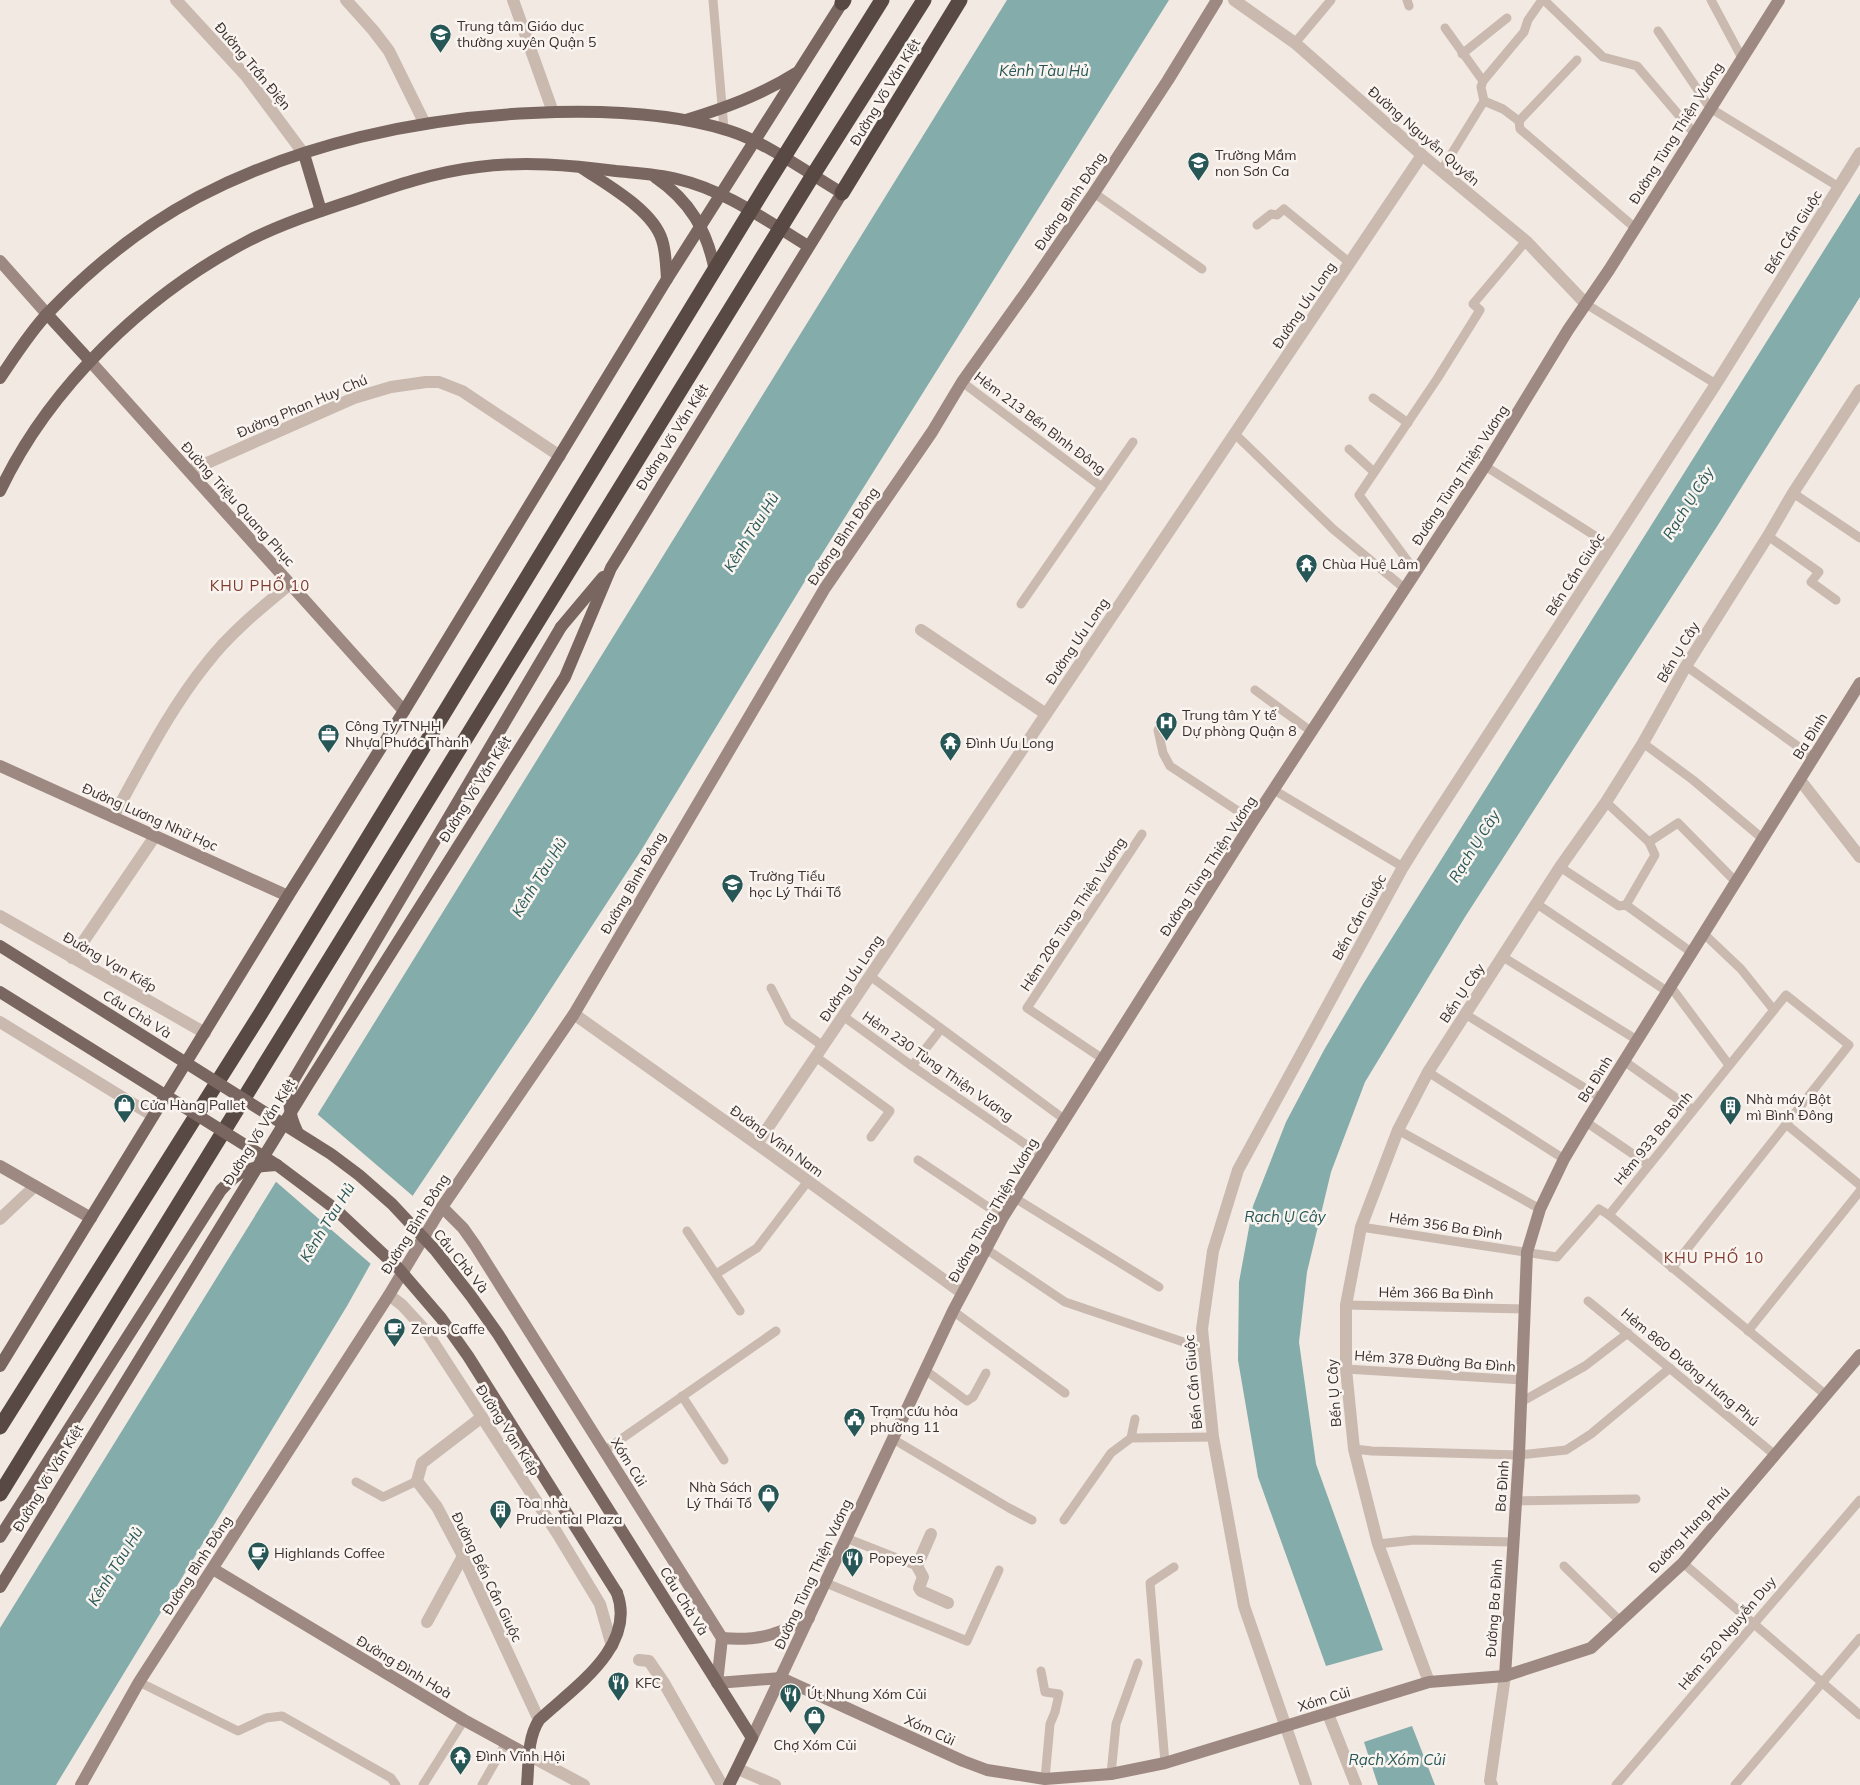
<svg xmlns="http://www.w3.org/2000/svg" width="1860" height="1785" font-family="Mulish,sans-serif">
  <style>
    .water { fill: #84acaa }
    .pier { fill: #f2e9e3 }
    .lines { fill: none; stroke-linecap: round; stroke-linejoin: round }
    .lane { stroke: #c9b9af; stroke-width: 9 }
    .street { stroke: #c9b9af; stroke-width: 12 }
    .secondary { stroke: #9d8981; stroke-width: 12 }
    .primary { stroke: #796660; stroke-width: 12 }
    .highway { stroke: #594945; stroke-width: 15 }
    .primary-bridge { stroke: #796660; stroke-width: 12 }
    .labels { text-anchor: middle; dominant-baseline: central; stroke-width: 5; stroke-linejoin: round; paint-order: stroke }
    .poi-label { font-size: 14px; fill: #392f2d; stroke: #f9f4ef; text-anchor: start }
    .street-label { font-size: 14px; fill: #392f2d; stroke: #f9f4ef }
    .water-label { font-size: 15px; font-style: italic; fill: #265756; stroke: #f9f4ef }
    .neighbourhood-label { font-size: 15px; letter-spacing: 1px; fill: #803a2e; stroke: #f9f4ef }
  </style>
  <rect width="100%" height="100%" fill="#f2e9e3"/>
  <!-- water -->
  <g class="water">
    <path d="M1007 0H1169L805 581 642 849 530 1021 389 1231 347 1306 56 1785H0V1628Z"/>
    <path d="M1860 193V297L1718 525 1465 917 1365 1082 1331 1172 1307 1272 1299 1342 1316 1464 1383 1650 1326 1666 1258 1477 1238 1360 1239 1282 1253 1206 1286 1122 1324 1050 1363 984Z"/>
    <path d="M1412 1726 1435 1785H1378L1364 1742Z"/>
  </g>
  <!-- pier -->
  <path class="pier" d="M316 1113 414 1197 391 1232 372 1265 274 1180Z"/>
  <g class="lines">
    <!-- lane -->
    <g class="lane">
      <path d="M713 0 724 129"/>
      <path d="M1407 0 1409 6"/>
      <path d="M1544 0 1603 57 1637 66 1694 133"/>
      <path d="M1711 0 1742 58"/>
      <path d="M1445 28 1483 81"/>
      <path d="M1658 31 1710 108 1839 187"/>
      <path d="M1295 43 1331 0"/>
      <path d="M1462 54 1507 18"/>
      <path d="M1484 101 1503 109 1519 121 1577 60"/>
      <path d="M1519 121 1520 129 1634 227"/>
      <path d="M1441 171 1484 101 1481 87 1483 81 1524 32 1528 20 1542 0"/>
      <path d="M1094 193 1202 269"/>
      <path d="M1257 225 1271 214 1277 215 1284 209 1350 263"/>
      <path d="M1586 304 1716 384"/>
      <path d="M962 382 1102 487"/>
      <path d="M1373 398 1408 423"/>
      <path d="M1235 434 1333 529 1404 588"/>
      <path d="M1349 449 1374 472"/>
      <path d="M1485 466 1611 546"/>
      <path d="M1793 493 1860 538"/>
      <path d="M1768 536 1819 572 1811 582 1836 600"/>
      <path d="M1415 571 1359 495 1437 379 1480 310 1473 304 1526 241"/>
      <path d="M1021 604 1133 442"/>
      <path d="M1686 666 1814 758"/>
      <path d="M1255 690 1312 732"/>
      <path d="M1158 730 1163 753 1170 766 1253 821"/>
      <path d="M1643 743 1693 780 1763 839"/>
      <path d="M1274 790 1403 867"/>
      <path d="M1606 802 1649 842 1678 823 1736 882"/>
      <path d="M1560 867 1619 906 1626 905 1691 952"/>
      <path d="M1537 904 1668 992"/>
      <path d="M1626 905 1655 855 1649 842"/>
      <path d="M1703 933 1741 969 1773 1009"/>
      <path d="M1503 957 1637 1040"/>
      <path d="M870 976 1064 1119"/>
      <path d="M1671 987 1729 1065"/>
      <path d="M771 988 788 1021 823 1046"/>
      <path d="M1465 1014 1601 1098"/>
      <path d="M843 1016 912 1066 1041 1155"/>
      <path d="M816 1057 890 1111 871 1137"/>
      <path d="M1103 1059 1027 1008 1142 834"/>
      <path d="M1624 1061 1693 1110"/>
      <path d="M912 1066 941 1029"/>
      <path d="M1428 1072 1564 1159"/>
      <path d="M1586 1122 1649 1165"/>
      <path d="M1786 1124 1860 1185"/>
      <path d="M1398 1130 1540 1209"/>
      <path d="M918 1160 1003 1217"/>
      <path d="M1015 1198 1159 1287"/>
      <path d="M1609 1215 1826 1395"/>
      <path d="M1361 1227 1557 1257 1599 1209 1609 1215 1786 995 1849 1045 1672 1268"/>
      <path d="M687 1231 740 1311"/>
      <path d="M986 1249 1065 1302 1204 1349"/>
      <path d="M716 1274 757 1248 808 1181"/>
      <path d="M1588 1301 1775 1455"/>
      <path d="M1346 1305 1525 1309"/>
      <path d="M953 1311 1065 1393"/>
      <path d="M1748 1331 1860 1191"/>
      <path d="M1346 1369 1522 1380"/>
      <path d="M925 1370 967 1401 973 1397 986 1373"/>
      <path d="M682 1396 724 1460"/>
      <path d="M1521 1402 1585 1366 1628 1333"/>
      <path d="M1131 1438 1135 1419"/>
      <path d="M893 1439 1009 1508 1032 1520"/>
      <path d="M1354 1449 1372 1451 1519 1455 1566 1450 1591 1434 1670 1368"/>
      <path d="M604 1451 776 1331"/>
      <path d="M356 1482 383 1497 417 1481"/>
      <path d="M1516 1501 1636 1499"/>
      <path d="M1064 1520 1111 1453 1131 1438 1213 1437"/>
      <path d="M846 1538 917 1566"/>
      <path d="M1378 1544 1414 1540 1513 1542"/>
      <path d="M1683 1563 1860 1715"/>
      <path d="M1564 1566 1620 1621"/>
      <path d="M826 1583 967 1641 999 1570"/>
      <path d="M1041 1671 1045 1692 1059 1694 1055 1712 1050 1724 1045 1779"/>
      <path d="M139 1682 238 1731 266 1718 282 1716 391 1778 396 1785"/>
      <path d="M1165 1763 1150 1583 1174 1567"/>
      <path d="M1111 1774 1116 1724 1138 1663 1124 1702"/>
      <path d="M423 1785 464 1720"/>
      <path d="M482 1785 506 1743"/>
      <path d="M1616 1785 1860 1500"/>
      <path d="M1735 1785 1860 1638"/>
    </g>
    <!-- street -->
    <g class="street">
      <path d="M176 0 246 76 304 154"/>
      <path d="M346 0 373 30 389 51 425 124"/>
      <path d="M513 0 553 112"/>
      <path d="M1234 0 1295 43 1422 155 1526 241 1586 304"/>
      <path d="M189 471 354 398 391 387 426 382H439L462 391 560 456"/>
      <path d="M921 630 1046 714"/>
      <path d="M1800 780 1860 857"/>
      <path d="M113 817C142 765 169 710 207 663 230 633 261 608 290 584"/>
      <path d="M0 916 205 1033"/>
      <path d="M72 958 155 836"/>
      <path d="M574 1014 757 1144 962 1293"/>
      <path d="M0 1022 153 1116"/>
      <path d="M757 1144 1422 155"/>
      <path d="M0 1219 35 1186"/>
      <path d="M389 1295 402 1305 426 1331 557 1533 600 1604 612 1646"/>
      <path d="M482 1417 422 1463 417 1481 437 1507 463 1556 539 1720"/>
      <path d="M931 1534 917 1566 923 1577 919 1588 921 1591 948 1603"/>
      <path d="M427 1622 463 1556"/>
      <path d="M639 1660 649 1661 664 1683 722 1785"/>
      <path d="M1429 1682 1378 1544 1354 1449 1346 1369V1305L1361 1227 1398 1130 1428 1072 1560 867 1606 802 1643 743 1686 666 1768 536 1793 493 1860 390"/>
      <path d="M1328 1714 1356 1785"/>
      <path d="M530 1756 584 1785"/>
      <path d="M738 1769 775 1785"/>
      <path d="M1306 1785 1244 1606 1213 1437 1202 1329 1213 1251 1238 1170 1403 867 1421 838 1716 384 1860 153"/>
      <path d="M1492 1785 1490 1781 1505 1676"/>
    </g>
    <!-- secondary -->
    <g class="secondary">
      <path d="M0 261 47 314"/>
      <path d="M90 361 404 711"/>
      <path d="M0 766 288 896"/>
      <path d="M0 1166 91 1218"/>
      <path d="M442 1207 463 1228 475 1245 722 1638 717 1683 781 1678 963 1761 987 1770 1045 1779 1111 1774 1165 1763 1429 1682 1505 1676 1591 1648 1683 1563 1860 1355"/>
      <path d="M213 1569 464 1720 530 1756"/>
      <path d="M722 1638C760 1641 776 1635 809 1618"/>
      <path d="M1505 1676 1519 1455 1527 1252 1540 1209 1564 1159 1586 1122 1860 683"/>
      <path d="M752 1738 953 1311 1003 1217 1253 821 1485 466 1568 330 1609 270 1779 0"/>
      <path d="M81 1785 139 1682 389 1295 442 1207 574 1014 825 588 932 432 962 382 1029 288 1094 193 1168 80 1217 0"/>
    </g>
    <!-- primary -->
    <g class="primary">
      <path d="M686 120C725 108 761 95 796 73"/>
      <path d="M304 154 321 211"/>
      <path d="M582 168C607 185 653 210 662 240 666 252 666 266 667 279"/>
      <path d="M655 177C690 201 707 230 715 271"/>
      <path d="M47 314 90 361"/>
      <path d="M0 378C15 356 30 332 48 313 91 268 143 226 198 197 300 144 417 118 532 113 595 110 670 112 730 131 767 143 808 173 842 193L611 568 565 677 307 1086 0 1587"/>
      <path d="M0 491C49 387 146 294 248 241 281 224 318 212 354 200 394 186 435 172 478 167 524 161 570 165 616 171 636 173 657 174 677 179 725 190 767 221 808 246"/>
      <path d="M561 627 603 577"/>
      <path d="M0 1366 288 896 404 711 667 279 842 3"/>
      <path d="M671 1609 752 1738 729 1785"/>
      <path d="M527 1785C529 1763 527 1739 539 1720 573 1688 637 1647 617 1593"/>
    </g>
    <!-- highway -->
    <g class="highway">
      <path d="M842 3 844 0"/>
      <path d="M842 193 960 0"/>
      <path d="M0 1427 261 1013 767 184 882 0"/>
      <path d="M0 1494 813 175 924 0"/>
    </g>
    <!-- primary-bridge -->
    <g class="primary-bridge">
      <path d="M0 946 331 1154 359 1175 392 1204 436 1251 471 1296 498 1334 671 1609"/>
      <path d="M0 992 277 1165 305 1186 334 1208 399 1269 441 1318 468 1356 617 1593"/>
      <path d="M297 1131C289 1114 287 1100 293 1081L561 627"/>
      <path d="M0 1537 221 1190C240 1170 250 1166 277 1165"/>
    </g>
  </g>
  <!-- icons -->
  <defs>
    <symbol id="university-pin" viewBox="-11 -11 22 30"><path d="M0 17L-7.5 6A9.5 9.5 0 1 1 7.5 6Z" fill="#265756" stroke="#f9f4ef"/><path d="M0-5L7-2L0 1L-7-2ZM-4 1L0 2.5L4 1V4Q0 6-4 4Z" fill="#fff"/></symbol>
    <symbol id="school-pin" viewBox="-11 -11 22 30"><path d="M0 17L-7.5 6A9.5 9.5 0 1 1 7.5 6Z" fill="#265756" stroke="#f9f4ef"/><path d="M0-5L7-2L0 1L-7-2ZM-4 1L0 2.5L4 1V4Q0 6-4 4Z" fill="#fff"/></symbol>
    <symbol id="temple-pin" viewBox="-11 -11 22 30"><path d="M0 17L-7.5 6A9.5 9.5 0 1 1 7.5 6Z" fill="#265756" stroke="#f9f4ef"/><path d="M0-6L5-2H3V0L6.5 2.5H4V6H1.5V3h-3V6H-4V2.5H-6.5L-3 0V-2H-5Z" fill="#fff"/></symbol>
    <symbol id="hospital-pin" viewBox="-11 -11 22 30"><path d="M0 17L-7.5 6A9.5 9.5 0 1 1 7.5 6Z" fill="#265756" stroke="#f9f4ef"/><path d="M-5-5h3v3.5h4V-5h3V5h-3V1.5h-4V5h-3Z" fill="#fff"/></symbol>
    <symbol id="office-pin" viewBox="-11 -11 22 30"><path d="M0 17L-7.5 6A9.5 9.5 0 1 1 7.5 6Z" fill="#265756" stroke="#f9f4ef"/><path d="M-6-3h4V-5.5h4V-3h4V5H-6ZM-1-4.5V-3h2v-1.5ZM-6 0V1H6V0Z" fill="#fff"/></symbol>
    <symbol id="shop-pin" viewBox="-11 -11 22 30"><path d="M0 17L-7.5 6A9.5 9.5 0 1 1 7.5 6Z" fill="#265756" stroke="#f9f4ef"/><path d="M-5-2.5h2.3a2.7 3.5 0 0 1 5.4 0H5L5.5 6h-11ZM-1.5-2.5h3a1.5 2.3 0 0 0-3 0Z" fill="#fff"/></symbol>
    <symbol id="building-pin" viewBox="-11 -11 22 30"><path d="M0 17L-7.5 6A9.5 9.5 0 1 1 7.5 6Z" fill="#265756" stroke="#f9f4ef"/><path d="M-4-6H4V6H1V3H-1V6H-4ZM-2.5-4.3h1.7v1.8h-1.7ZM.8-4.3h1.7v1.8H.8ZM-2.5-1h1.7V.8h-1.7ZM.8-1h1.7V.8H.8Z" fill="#fff"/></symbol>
    <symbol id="cafe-pin" viewBox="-11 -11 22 30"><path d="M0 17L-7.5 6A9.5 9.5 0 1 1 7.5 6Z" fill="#265756" stroke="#f9f4ef"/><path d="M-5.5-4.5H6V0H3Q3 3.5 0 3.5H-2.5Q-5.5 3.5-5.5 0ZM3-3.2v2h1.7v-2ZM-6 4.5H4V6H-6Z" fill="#fff"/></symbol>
    <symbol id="civic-pin" viewBox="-11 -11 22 30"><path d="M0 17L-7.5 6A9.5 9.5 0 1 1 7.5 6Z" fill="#265756" stroke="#f9f4ef"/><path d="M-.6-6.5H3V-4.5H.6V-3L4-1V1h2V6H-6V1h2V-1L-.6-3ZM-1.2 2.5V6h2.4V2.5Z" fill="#fff"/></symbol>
    <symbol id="restaurant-pin" viewBox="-11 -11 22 30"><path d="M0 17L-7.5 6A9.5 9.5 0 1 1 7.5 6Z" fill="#265756" stroke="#f9f4ef"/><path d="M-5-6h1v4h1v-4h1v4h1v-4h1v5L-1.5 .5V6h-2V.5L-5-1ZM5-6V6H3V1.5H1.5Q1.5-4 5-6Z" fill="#fff"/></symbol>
  </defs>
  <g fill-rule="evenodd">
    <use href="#university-pin" x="428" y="22" width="25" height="34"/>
    <use href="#school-pin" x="1186" y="150" width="25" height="34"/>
    <use href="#temple-pin" x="1294" y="552" width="25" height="34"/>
    <use href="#hospital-pin" x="1154" y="710" width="25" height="34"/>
    <use href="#office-pin" x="316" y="722" width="25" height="34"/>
    <use href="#temple-pin" x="938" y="730" width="25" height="34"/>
    <use href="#school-pin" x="720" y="872" width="25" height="34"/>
    <use href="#shop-pin" x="112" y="1092" width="25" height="34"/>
    <use href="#building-pin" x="1718" y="1094" width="25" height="34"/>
    <use href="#cafe-pin" x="382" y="1316" width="25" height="34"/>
    <use href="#civic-pin" x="842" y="1406" width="25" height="34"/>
    <use href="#shop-pin" x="756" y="1482" width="25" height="34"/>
    <use href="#building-pin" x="488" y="1498" width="25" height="34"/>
    <use href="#cafe-pin" x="246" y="1540" width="25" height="34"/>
    <use href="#restaurant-pin" x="840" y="1546" width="25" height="34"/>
    <use href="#restaurant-pin" x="606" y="1670" width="25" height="34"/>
    <use href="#restaurant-pin" x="778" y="1682" width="25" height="34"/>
    <use href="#shop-pin" x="802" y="1704" width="25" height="34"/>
    <use href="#temple-pin" x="448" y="1744" width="25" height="34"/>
  </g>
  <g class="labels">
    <!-- poi labels -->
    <g class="poi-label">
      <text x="457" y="26">Trung tâm Giáo dục<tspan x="457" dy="16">thường xuyên Quận 5</tspan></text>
      <text x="1215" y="155">Trường Mầm<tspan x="1215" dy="16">non Sơn Ca</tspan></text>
      <text x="1322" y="564">Chùa Huệ Lâm</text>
      <text x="1182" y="715">Trung tâm Y tế<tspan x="1182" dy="16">Dự phòng Quận 8</tspan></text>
      <text x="345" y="726">Công Ty TNHH<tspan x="345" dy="16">Nhựa Phước Thành</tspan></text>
      <text x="966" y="743">Đình Ưu Long</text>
      <text x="749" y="876">Trường Tiểu<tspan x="749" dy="16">học Lý Thái Tổ</tspan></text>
      <text x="1746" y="1099">Nhà máy Bột<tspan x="1746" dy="16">mì Bình Đông</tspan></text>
      <text x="140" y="1105">Cửa Hàng Pallet</text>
      <text x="411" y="1329">Zerus Caffe</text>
      <text x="870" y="1411">Trạm cứu hỏa<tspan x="870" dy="16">phường 11</tspan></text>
      <text x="752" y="1487" text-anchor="end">Nhà Sách<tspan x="752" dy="16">Lý Thái Tổ</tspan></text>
      <text x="516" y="1503">Tòa nhà<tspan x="516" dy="16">Prudential Plaza</tspan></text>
      <text x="274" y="1553">Highlands Coffee</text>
      <text x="869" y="1558">Popeyes</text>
      <text x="635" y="1683">KFC</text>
      <text x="807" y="1694">Út Nhung Xóm Củi</text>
      <text x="815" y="1745" text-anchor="middle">Chợ Xóm Củi</text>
      <text x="476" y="1756">Đình Vĩnh Hội</text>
    </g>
    <!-- street labels -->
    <g class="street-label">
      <text transform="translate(253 66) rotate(50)">Đường Trần Điện</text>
      <text transform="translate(885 92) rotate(-59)">Đường Võ Văn Kiệt</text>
      <text transform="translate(1676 133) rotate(-58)">Đường Tùng Thiện Vương</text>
      <text transform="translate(1424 136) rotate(41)">Đường Nguyễn Quyền</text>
      <text transform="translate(1070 201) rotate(-56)">Đường Bình Đông</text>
      <text transform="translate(1793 232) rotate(-58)">Bến Cần Giuộc</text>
      <text transform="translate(1304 305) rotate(-56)">Đường Ưu Long</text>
      <text transform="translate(302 406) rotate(-23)">Đường Phan Huy Chú</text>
      <text transform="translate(1040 423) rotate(37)">Hẻm 213 Bến Bình Đông</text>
      <text transform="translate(672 437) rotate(-58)">Đường Võ Văn Kiệt</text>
      <text transform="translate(1460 475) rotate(-57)">Đường Tùng Thiện Vương</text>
      <text transform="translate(238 504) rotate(48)">Đường Triệu Quang Phục</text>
      <text transform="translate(843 536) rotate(-56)">Đường Bình Đông</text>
      <text transform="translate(1575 574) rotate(-57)">Bến Cần Giuộc</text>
      <text transform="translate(1077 641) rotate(-56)">Đường Ưu Long</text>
      <text transform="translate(1678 652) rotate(-59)">Bến Ụ Cây</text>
      <text transform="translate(1810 736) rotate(-58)">Ba Đình</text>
      <text transform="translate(475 789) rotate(-58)">Đường Võ Văn Kiệt</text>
      <text transform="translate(150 817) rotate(24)">Đường Lương Nhữ Học</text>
      <text transform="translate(1208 866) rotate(-57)">Đường Tùng Thiện Vương</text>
      <text transform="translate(633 883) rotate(-60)">Đường Bình Đông</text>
      <text transform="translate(1073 914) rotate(-57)">Hẻm 206 Tùng Thiện Vương</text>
      <text transform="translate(1359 917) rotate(-61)">Bến Cần Giuộc</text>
      <text transform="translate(110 962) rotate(30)">Đường Vạn Kiếp</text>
      <text transform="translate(851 978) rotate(-56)">Đường Ưu Long</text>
      <text transform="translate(1462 993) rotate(-56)">Bến Ụ Cây</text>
      <text transform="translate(137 1014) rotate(32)">Cầu Chà Và</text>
      <text transform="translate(938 1066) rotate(35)">Hẻm 230 Tùng Thiện Vương</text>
      <text transform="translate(1595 1079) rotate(-58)">Ba Đình</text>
      <text transform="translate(259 1132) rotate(-58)">Đường Võ Văn Kiệt</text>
      <text transform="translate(1653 1138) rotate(-51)">Hẻm 933 Ba Đình</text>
      <text transform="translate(777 1141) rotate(36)">Đường Vĩnh Nam</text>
      <text transform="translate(993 1210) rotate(-60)">Đường Tùng Thiện Vương</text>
      <text transform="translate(415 1224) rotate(-58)">Đường Bình Đông</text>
      <text transform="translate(1446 1226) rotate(9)">Hẻm 356 Ba Đình</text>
      <text transform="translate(461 1261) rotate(51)">Cầu Chà Và</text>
      <text transform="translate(1436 1293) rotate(1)">Hẻm 366 Ba Đình</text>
      <text transform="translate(1435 1361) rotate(4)">Hẻm 378 Đường Ba Đình</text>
      <text transform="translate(1690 1367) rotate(40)">Hẻm 860 Đường Hưng Phú</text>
      <text transform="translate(1193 1382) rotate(-95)">Bến Cần Giuộc</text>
      <text transform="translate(1334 1393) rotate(-94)">Bến Ụ Cây</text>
      <text transform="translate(508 1430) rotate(57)">Đường Vạn Kiếp</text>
      <text transform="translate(629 1462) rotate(58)">Xóm Củi</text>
      <text transform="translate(48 1478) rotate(-59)">Đường Võ Văn Kiệt</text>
      <text transform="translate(1502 1486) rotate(-86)">Ba Đình</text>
      <text transform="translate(1689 1530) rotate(-47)">Đường Hưng Phú</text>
      <text transform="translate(197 1565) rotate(-57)">Đường Bình Đông</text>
      <text transform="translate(813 1574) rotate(-65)">Đường Tùng Thiện Vương</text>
      <text transform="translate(487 1577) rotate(64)">Đường Bến Cần Giuộc</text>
      <text transform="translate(684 1601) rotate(58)">Cầu Chà Và</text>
      <text transform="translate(1494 1608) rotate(-86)">Đường Ba Đình</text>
      <text transform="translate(1727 1633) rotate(-50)">Hẻm 520 Nguyễn Duy</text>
      <text transform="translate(404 1667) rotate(31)">Đường Đình Hoà</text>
      <text transform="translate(1324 1699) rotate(-17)">Xóm Củi</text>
      <text transform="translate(930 1730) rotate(25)">Xóm Củi</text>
    </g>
    <!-- water labels -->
    <g class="water-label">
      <text x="1044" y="70">Kênh Tàu Hủ</text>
      <text transform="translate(1688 503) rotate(-58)">Rạch Ụ Cây</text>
      <text transform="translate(751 532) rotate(-58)">Kênh Tàu Hủ</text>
      <text transform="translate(1474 846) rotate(-58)">Rạch Ụ Cây</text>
      <text transform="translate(539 877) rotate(-58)">Kênh Tàu Hủ</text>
      <text x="1285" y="1216">Rạch Ụ Cây</text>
      <text transform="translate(327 1222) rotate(-58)">Kênh Tàu Hủ</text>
      <text transform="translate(115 1566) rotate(-58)">Kênh Tàu Hủ</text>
      <text x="1397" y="1759">Rạch Xóm Củi</text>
    </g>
    <!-- neighbourhood labels -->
    <g class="neighbourhood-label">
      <text x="260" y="585">KHU PHỐ 10</text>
      <text x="1714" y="1257">KHU PHỐ 10</text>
    </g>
  </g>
</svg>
